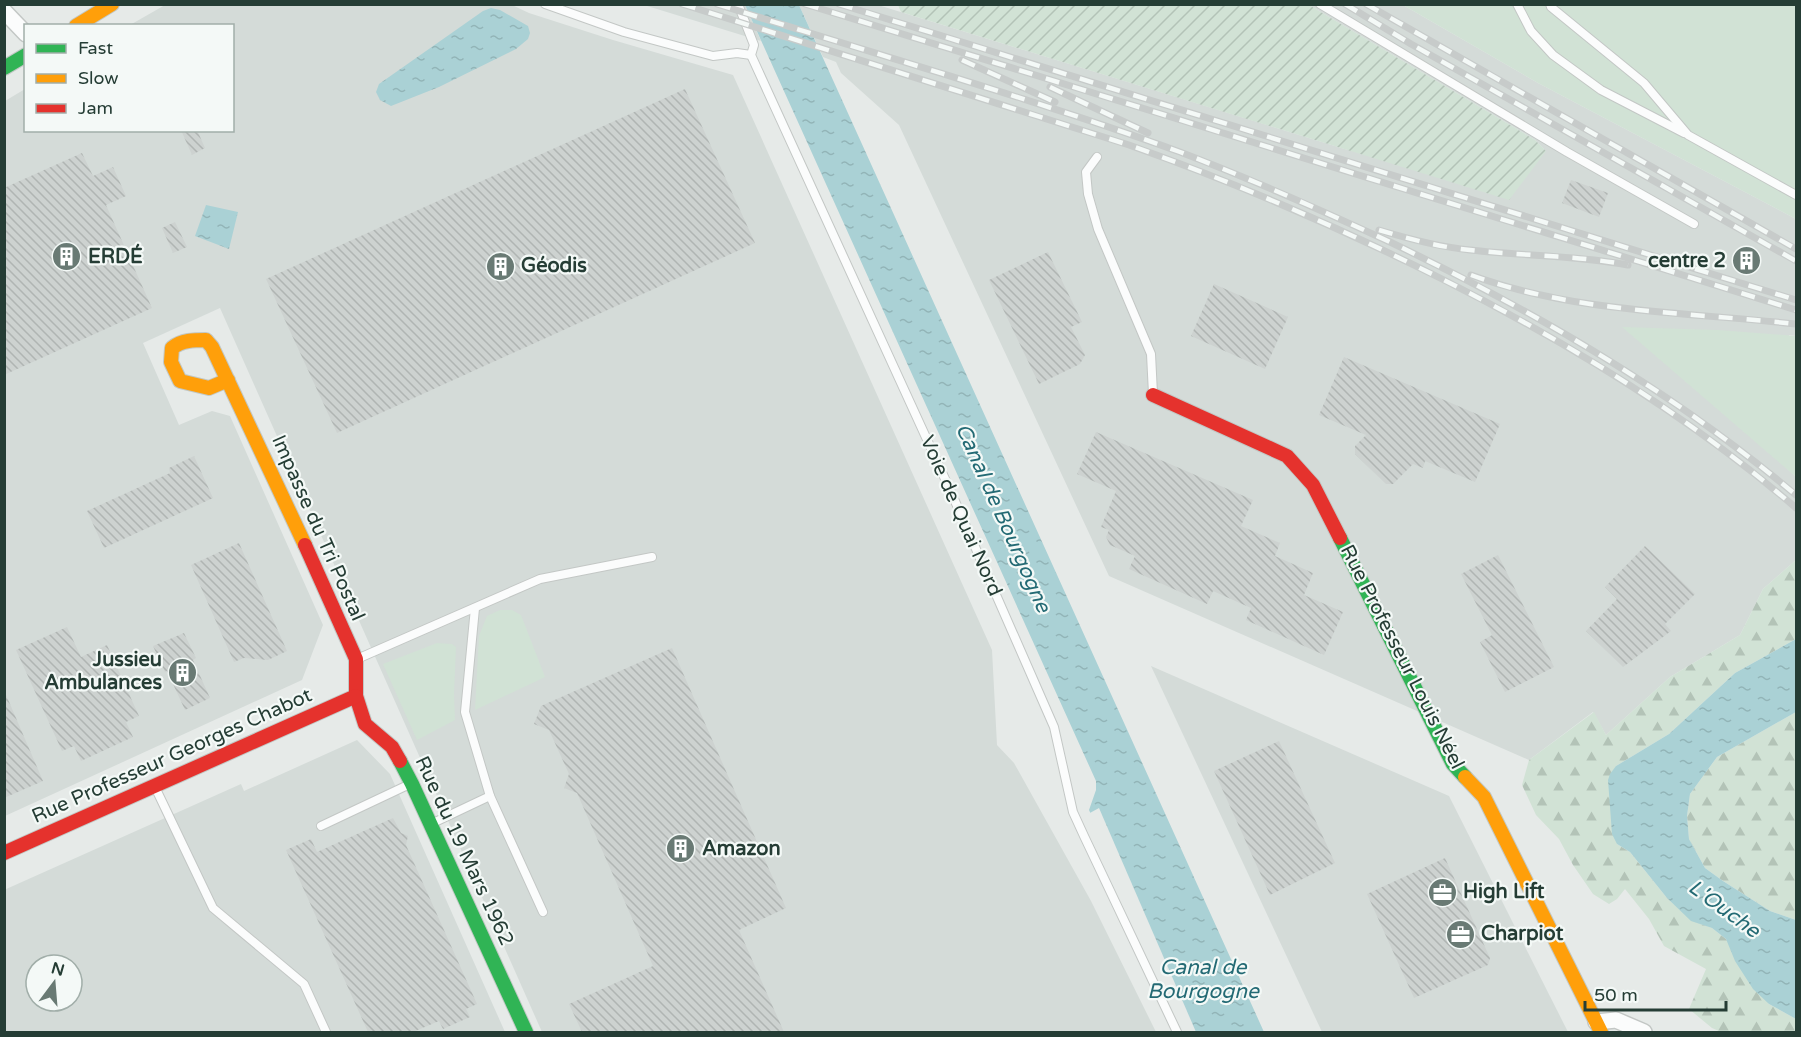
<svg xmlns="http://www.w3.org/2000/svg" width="1801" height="1037" font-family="'Varela Round',sans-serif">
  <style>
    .built { fill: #d4dbd8; fill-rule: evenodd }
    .grass { fill: #d1e2d5 }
    .forest { fill: url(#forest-firs) }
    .garden { fill: url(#garden-furrows) }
    .water { fill: url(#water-ripples) }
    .pier { fill: #e6eae8 }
    .building { fill: url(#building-back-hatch) }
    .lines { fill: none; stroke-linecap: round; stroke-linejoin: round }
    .lane-casing { stroke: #c3c7c5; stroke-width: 10 }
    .street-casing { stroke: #c3c7c5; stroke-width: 18 }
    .fast-casing { stroke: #c2c8c5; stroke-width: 16 }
    .slow-casing { stroke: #c2c8c5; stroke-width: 16 }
    .jam-casing { stroke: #c2c8c5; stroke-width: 16 }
    .lane { stroke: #fbfcfc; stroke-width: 8 }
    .street { stroke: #fbfcfc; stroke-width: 15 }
    .fast { stroke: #30b455; stroke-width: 14 }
    .slow { stroke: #ff9f0a; stroke-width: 14 }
    .jam { stroke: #e5322d; stroke-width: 14 }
    .rail-casing { stroke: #c7cbca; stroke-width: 7 }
    .rail { stroke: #f4f9f7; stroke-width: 4.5; stroke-dasharray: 14; stroke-linecap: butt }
    .labels { text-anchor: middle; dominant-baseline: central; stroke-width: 4.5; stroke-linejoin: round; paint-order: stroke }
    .poi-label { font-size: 20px; font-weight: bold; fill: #253d35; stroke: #f4f9f7; text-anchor: start }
    .street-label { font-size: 20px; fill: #253d35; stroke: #f4f9f7 }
    .water-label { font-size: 21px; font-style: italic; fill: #236a74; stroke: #f4f9f7 }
  </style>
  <defs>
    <pattern id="forest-firs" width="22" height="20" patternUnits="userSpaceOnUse" patternTransform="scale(1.5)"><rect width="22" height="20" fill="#d1e2d5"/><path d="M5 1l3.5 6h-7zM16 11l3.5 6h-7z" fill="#b3c3b7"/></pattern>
    <pattern id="garden-furrows" width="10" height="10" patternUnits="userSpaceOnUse" patternTransform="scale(1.5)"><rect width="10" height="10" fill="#d1e2d5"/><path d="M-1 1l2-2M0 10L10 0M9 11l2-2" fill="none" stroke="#b3c3b7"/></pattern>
    <pattern id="water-ripples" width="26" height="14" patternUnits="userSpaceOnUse" patternTransform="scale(1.5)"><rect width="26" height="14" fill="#aad1d5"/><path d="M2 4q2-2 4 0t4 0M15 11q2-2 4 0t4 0" fill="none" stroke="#92b4b7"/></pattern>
    <pattern id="building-back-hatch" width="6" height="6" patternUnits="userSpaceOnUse" patternTransform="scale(1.5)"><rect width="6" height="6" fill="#cdd2d0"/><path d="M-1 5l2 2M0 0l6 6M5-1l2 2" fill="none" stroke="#b0b5b3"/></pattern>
  </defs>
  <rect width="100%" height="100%" fill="#e6eae8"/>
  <!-- built -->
  <g class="built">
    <path d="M165 5H512L529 13 613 40 733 75 992 650 997 745 1014 763 1091 901 1156 1032H542L220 308 143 343 179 425 212 411 230 416 323 625 302 680 5 816V101L25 89 26 130H232V26L130 25Z"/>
    <path d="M644 5H745L761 41Z"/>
    <path d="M799 5H878L1348 150 1546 151 1535 140 1309 5H1403L1538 83 1796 219V336L1789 335 1762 445 1796 477V560L1763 589 1740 635 1670 677 1606 735 1593 712 1529 760 1109 576 899 125 841 73 836 62 823 57Z"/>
    <path d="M1151 666 1449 796 1568 1032H1322Z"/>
    <path d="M357 740 390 774 505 1032H5L4 890 241 784 244 791ZM36 965H72V1001H36Z"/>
  </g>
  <!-- grass -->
  <g class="grass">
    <path d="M1403 5H1796V219L1538 83Z"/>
    <path d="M1622 327 1718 330 1796 336V477Z"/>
    <path d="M500 610H512L521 615 545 677 475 710 479 636 487 616Z"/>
    <path d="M437 643 452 644 456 647 454 694 455 720 417 740 383 664Z"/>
  </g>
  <!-- forest -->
  <g class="forest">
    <path d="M1796 560V639L1735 673 1669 734 1616 766 1617 844 1630 852 1667 898 1691 920 1712 928 1726 939 1769 1004 1796 1019V1032H1721L1712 1028 1689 1009 1706 969 1664 946 1649 919 1625 889 1617 899 1609 904 1593 894 1573 865 1559 839 1536 815 1522 785 1529 760 1594 712 1606 735 1670 677 1740 635 1763 589Z"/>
    <path d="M1796 712V920L1770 911 1723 881 1705 868 1689 839 1687 816 1690 794 1717 757Z"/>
  </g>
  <!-- garden -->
  <path class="garden" d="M898 5H1309L1535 140 1546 151 1509 200 901 12Z"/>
  <!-- water -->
  <g class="water">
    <path d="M745 5H799L1264 1032H1189L1089 810 1096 790V781Z"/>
    <path d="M491 8 500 10 528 26 530 33 528 39 516 49 439 87 391 106 380 100 376 92 379 84 483 11Z"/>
    <path d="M206 205 238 212 229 249 195 236Z"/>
    <path d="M1796 639V712L1717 757 1690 794 1687 816 1689 839 1705 868 1723 881 1770 911 1796 920V1019L1769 1004 1753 989 1735 961 1726 939 1712 928 1691 921 1667 898 1630 852 1617 844 1612 834 1608 780 1610 774 1616 766 1669 734 1735 673Z"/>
  </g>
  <!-- pier -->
  <path class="pier" d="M1099 808 1196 1032H1185L1088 814Z"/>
  <!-- building -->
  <g class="building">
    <path d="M685 89 755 243 337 433 266 279Z"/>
    <path d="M181 130H197L205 148 192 155Z"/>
    <path d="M82 153 93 176 113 167 126 196 106 205 152 308 4 375V188Z"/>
    <path d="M1571 180 1608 193 1599 217 1562 203Z"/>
    <path d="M175 222 187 247 173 253 162 228Z"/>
    <path d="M1048 252 1082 322 1071 327 1085 355 1080 364 1039 384 989 280Z"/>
    <path d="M1214 284 1288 317 1265 369 1191 336Z"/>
    <path d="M1344 357 1500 424 1475 482 1425 461 1423 468 1413 464 1393 484H1386L1355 454V446L1366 435 1319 415Z"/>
    <path d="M1096 432 1253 500 1241 526 1280 543 1275 556 1313 573 1304 595 1343 612 1324 655 1246 620 1251 608 1213 591 1207 604 1129 569 1135 556 1110 545 1106 537 1109 530 1101 527 1116 491 1077 474Z"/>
    <path d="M194 456 213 498 104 548 87 511 170 473 169 468Z"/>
    <path d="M239 543 287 651 268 660 244 658 234 662 191 565Z"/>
    <path d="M1645 546 1695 594 1665 624 1671 631 1623 667 1586 631 1617 599 1605 587Z"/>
    <path d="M1498 555 1554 667 1505 692 1480 642 1492 635 1461 574Z"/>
    <path d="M67 627 81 657 107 645 139 716 126 722 133 737 81 761 74 746 62 751 16 650Z"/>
    <path d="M184 633 196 658 193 660 210 698 185 710 167 671 165 672 153 646Z"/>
    <path d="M672 648 786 908 739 930 784 1032H582L569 1004 653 966 577 793 564 788 569 774 549 730 534 724 541 706Z"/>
    <path d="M4 690 43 781 4 798Z"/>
    <path d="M1279 741 1335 863 1270 895 1214 771Z"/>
    <path d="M393 818 401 833 408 836 406 845 477 1004 466 1009 470 1017 443 1029 439 1021 413 1032H368L286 850 311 839 317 852Z"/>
    <path d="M1445 858 1490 958 1488 965 1414 998 1367 894Z"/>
  </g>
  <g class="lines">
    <defs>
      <g id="lane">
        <path d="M545 4 624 32 713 56 737 53 751 55"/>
        <path d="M738 4 754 45 751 55 951 492 1054 727 1073 812 1084 836 1177 1032"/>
        <path d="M1320 4 1567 152 1694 224"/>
        <path d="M1517 4 1531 31 1553 55 1601 90 1684 133"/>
        <path d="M1550 4 1551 7 1644 83 1688 135 1796 195"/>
        <path d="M1097 157 1086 172 1088 194 1098 229 1151 354 1153 394"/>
        <path d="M475 608 465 712 490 796 543 912"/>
        <path d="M357 659 540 579 652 557"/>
        <path d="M155 787 213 908 304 984 326 1032"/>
        <path d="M433 823 490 796"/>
        <path d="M321 826 410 784"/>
      </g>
      <g id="street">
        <path d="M4 11 26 34"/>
        <path d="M1596 1022 1616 1020 1644 1032"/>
      </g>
      <g id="fast">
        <path d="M4 68 26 55"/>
        <path d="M1340 538 1453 764 1465 777"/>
        <path d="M400 761 412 784 526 1032"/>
      </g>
      <g id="slow">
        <path d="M76 26 112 4"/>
        <path d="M228 380 209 388 180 381 171 362 172 348C182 340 194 340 206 340L212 347 305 545"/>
        <path d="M1465 777 1484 797 1601 1032"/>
      </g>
      <g id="jam">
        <path d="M1153 395 1287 456 1313 485 1340 538"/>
        <path d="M305 545 356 659V696L365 724 392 747 400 761"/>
        <path d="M4 853 356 696"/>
      </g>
    </defs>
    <!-- lane casing -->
    <use href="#lane" class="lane-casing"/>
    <!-- street casing -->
    <use href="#street" class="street-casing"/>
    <!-- fast casing -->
    <use href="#fast" class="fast-casing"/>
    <!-- slow casing -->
    <use href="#slow" class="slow-casing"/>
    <!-- jam casing -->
    <use href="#jam" class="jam-casing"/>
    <!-- lane -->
    <use href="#lane" class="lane"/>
    <!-- street -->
    <use href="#street" class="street"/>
    <!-- fast -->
    <use href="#fast" class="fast"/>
    <!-- slow -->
    <use href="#slow" class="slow"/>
    <!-- jam -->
    <use href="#jam" class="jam"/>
    <defs>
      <g id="rail">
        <path d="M682 4 1129 145C1236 183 1341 228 1442 279 1569 343 1689 416 1796 508"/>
        <path d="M717 4C871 53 1028 97 1180 152 1251 179 1321 210 1390 242 1536 312 1672 391 1796 495"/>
        <path d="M805 4 1796 310"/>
        <path d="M839 4 1796 300"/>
        <path d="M1345 4 1411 44 1796 261"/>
        <path d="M1366 4 1796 249"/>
        <path d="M962 60 1055 102"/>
        <path d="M1050 87 1148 133"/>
        <path d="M1379 230C1409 239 1439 247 1470 250 1522 256 1576 255 1628 265"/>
        <path d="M1471 275C1575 313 1687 312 1796 324"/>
      </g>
    </defs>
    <!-- rail casing -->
    <use href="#rail" class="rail-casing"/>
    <!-- rail -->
    <use href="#rail" class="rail"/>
  </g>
  <!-- icons -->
  <defs>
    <symbol id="building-disc" viewBox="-11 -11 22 22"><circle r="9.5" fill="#697a74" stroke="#f4f9f7"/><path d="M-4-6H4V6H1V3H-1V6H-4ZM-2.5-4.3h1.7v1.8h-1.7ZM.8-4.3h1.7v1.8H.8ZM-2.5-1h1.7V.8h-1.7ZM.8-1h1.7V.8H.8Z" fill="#fff"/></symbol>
    <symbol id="office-disc" viewBox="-11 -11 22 22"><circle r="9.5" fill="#697a74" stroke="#f4f9f7"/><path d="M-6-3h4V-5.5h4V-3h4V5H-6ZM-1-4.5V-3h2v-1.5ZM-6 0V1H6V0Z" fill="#fff"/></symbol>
  </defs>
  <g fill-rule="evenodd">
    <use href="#building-disc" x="50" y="240" width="33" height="33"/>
    <use href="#building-disc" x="1730" y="244" width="33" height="33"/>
    <use href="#building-disc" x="484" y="250" width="33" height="33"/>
    <use href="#building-disc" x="166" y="656" width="33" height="33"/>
    <use href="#building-disc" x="664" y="832" width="33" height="33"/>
    <use href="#office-disc" x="1426" y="876" width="33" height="33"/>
    <use href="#office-disc" x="1444" y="918" width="33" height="33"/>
  </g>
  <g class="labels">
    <!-- poi labels -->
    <g class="poi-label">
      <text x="88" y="257">ERDÉ</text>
      <text x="1726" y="261" text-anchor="end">centre 2</text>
      <text x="521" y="266">Géodis</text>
      <text x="162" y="660" text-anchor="end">Jussieu<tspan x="162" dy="23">Ambulances</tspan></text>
      <text x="702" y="849">Amazon</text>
      <text x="1463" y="892">High Lift</text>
      <text x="1481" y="934">Charpiot</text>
    </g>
    <!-- street labels -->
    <g class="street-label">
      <text transform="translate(961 516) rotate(66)">Voie de Quai Nord</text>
      <text transform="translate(318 528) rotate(66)">Impasse du Tri Postal</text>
      <text transform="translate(1402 657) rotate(63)">Rue Professeur Louis Néel</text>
      <text transform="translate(172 756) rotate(-24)">Rue Professeur Georges Chabot</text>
      <text transform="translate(464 851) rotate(65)">Rue du 19 Mars 1962</text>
    </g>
    <!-- water labels -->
    <g class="water-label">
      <text transform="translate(1003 518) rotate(66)">Canal de Bourgogne</text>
      <text transform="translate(1724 909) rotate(36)">L'Ouche</text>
      <text x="1203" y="967">Canal de<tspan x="1203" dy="24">Bourgogne</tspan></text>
    </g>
  </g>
  <!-- border -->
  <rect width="1801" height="1037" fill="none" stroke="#253d35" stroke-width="12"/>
  <!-- legend -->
  <rect x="24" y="24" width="210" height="108" fill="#f4f9f7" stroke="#a1aea9" stroke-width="1.5"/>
  <rect x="36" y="44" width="30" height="9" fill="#30b455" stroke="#a1aea9" stroke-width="1.5"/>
  <text x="78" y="54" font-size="18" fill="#253d35">Fast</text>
  <rect x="36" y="74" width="30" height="9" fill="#ff9f0a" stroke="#a1aea9" stroke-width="1.5"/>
  <text x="78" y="84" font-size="18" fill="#253d35">Slow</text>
  <rect x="36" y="104" width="30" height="9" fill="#e5322d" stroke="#a1aea9" stroke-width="1.5"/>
  <text x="78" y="114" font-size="18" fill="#253d35">Jam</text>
  <!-- north arrow -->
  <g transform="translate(54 983) rotate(16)"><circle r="28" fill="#f4f9f7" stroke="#a1aea9" stroke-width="1.5"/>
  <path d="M0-4.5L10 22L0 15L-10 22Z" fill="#697a74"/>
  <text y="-9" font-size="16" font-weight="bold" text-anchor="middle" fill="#253d35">N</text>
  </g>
  <!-- scale -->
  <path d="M1585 1001v9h141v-9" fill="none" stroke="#253d35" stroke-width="3"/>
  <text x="1594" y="1001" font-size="18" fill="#253d35" stroke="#f4f9f7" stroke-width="4.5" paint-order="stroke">50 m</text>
</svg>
